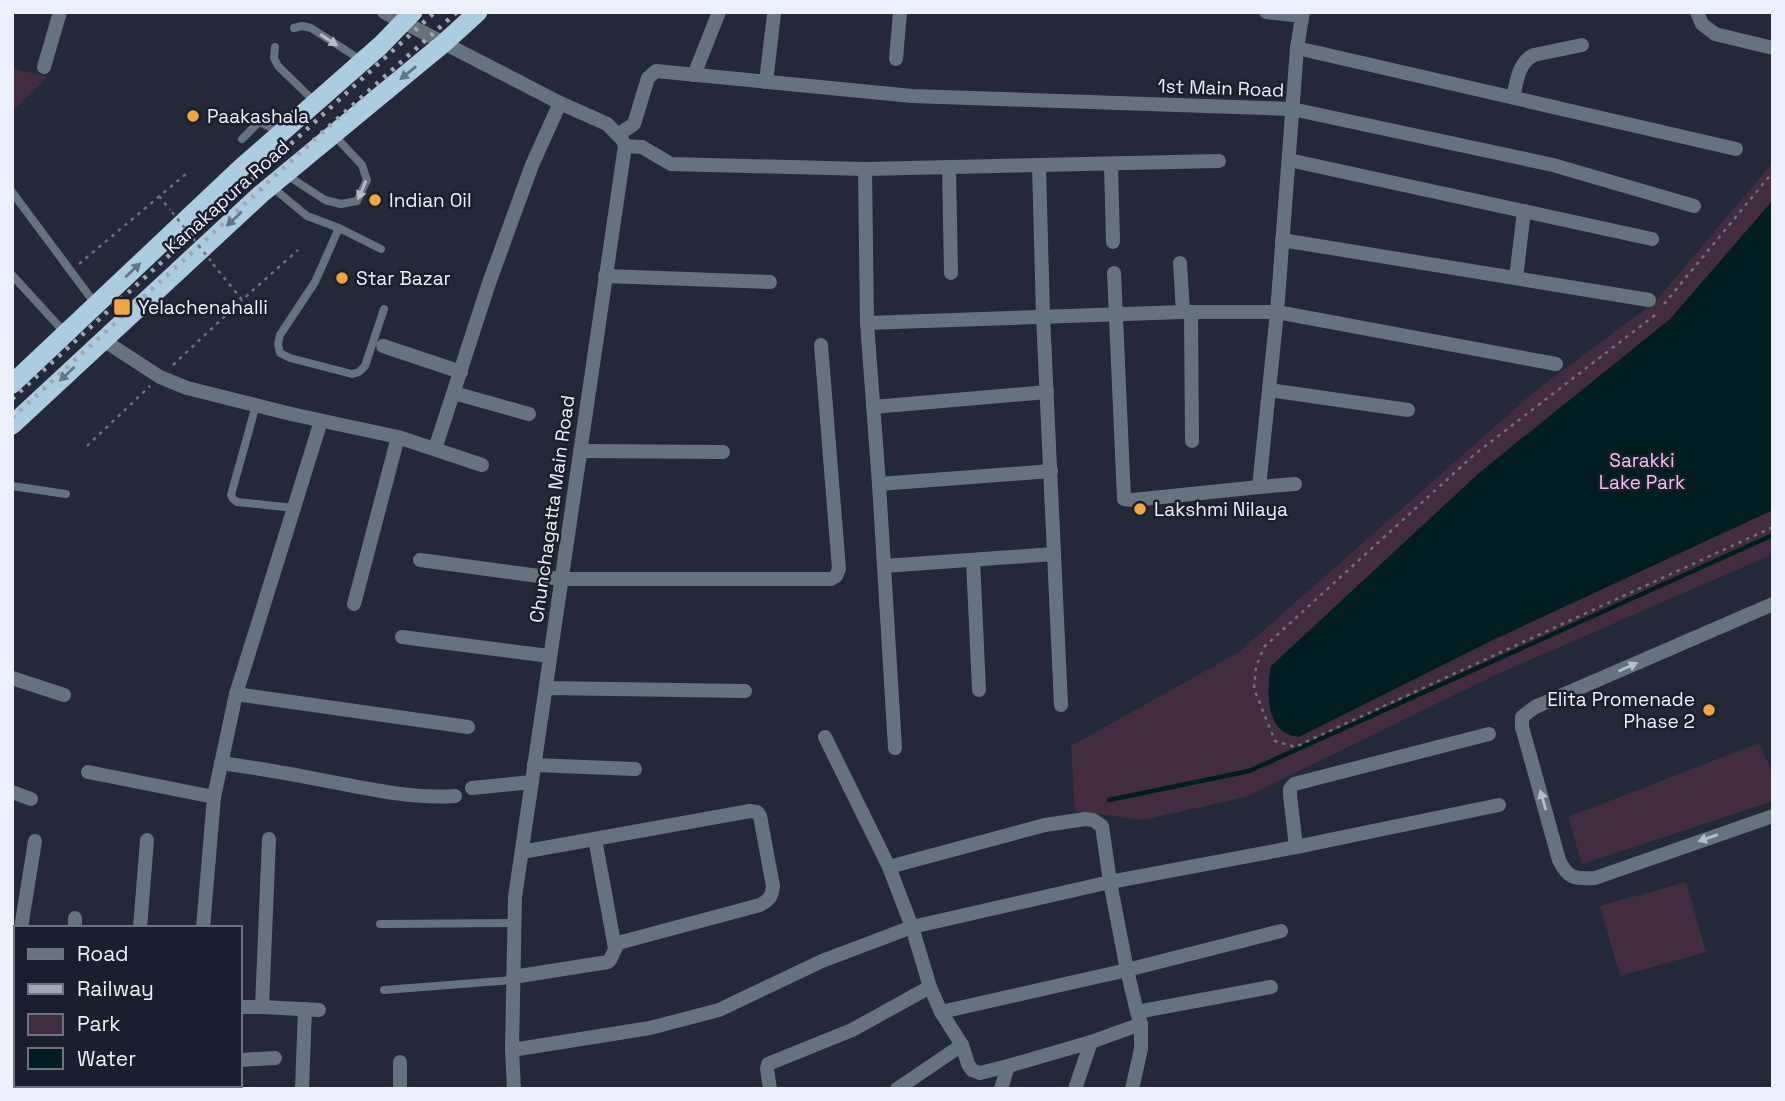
<svg xmlns="http://www.w3.org/2000/svg" width="1785" height="1101" font-family="'Space Grotesk',sans-serif">
  <style>
    .green { fill: #442c3f }
    .water { fill: #001d1f }
    .lines { fill: none; stroke-linecap: round; stroke-linejoin: round }
    .stream { stroke: #001d1f; stroke-width: 4.5 }
    .path { stroke: #6c717e; stroke-width: 2.5; stroke-dasharray: 3.5 5; stroke-linecap: butt }
    .service { stroke: #65737c; stroke-width: 8 }
    .minor { stroke: #65737c; stroke-width: 14 }
    .tertiary { stroke: #65737c; stroke-width: 14 }
    .trunk { stroke: #accce0; stroke-width: 19 }
    .rail { stroke: #a3a7b3; stroke-width: 4.5; stroke-dasharray: 3.5 7; stroke-linecap: butt }
    .path-bridge { stroke: #6c717e; stroke-width: 2.5; stroke-dasharray: 3.5 5; stroke-linecap: butt }
    .oneway { fill: #b6bec8 }
    .oneway2 { fill: #637687 }
    .poi-dot { fill: #f1a63f; stroke: #1a1f2e; stroke-width: 2.5 }
    .labels { text-anchor: middle; dominant-baseline: central; stroke-width: 5; stroke-linejoin: round; paint-order: stroke }
    .street-label { font-size: 19px; fill: #ecf0fa; stroke: #1a1f2e }
    .poi-label { font-size: 19px; fill: #ecf0fa; stroke: #1a1f2e; text-anchor: start }
    .park-label { font-size: 19px; fill: #f2c0e8; stroke: #1a1f2e }
  </style>
  <rect width="100%" height="100%" fill="#232938"/>
  <!-- green -->
  <g class="green">
    <path d="M12 68 48 77 12 111Z"/>
    <path d="M1773 162V554L1491 677 1246 797 1143 820 1075 811 1071 746 1239 652 1540 387 1655 302Z"/>
    <path d="M1759 743 1773 774V801L1582 864 1568 817Z"/>
    <path d="M1686 882 1706 952 1620 976 1600 906Z"/>
  </g>
  <!-- water -->
  <path class="water" d="M1773 200V510L1493 640 1299 737C1295 736 1291 736 1288 734 1265 725 1267 685 1271 666L1479 473 1670 319Z"/>
  <g class="lines">
    <!-- stream -->
    <path class="stream" d="M1109 800 1249 771 1773 535"/>
    <!-- path -->
    <g class="path">
      <path d="M159 196 170 210"/>
      <path d="M79 264 187 173"/>
      <path d="M213 264 242 300 298 250"/>
      <path d="M1664 304 1773 172"/>
      <path d="M1655 315 1475 454 1264 647 1256 667 1254 689 1275 741 1295 747 1773 527"/>
      <path d="M173 365 242 300"/>
      <path d="M87 446 150 386"/>
    </g>
    <!-- service -->
    <g class="service">
      <path d="M294 28 302 26 311 28 361 60"/>
      <path d="M275 47 274 58 278 66 316 103"/>
      <path d="M242 139 259 122 279 131"/>
      <path d="M285 174 325 200 341 204 357 201 367 180 362 165 333 134"/>
      <path d="M272 187 307 216 339 228 381 249"/>
      <path d="M12 192 96 305"/>
      <path d="M339 228 315 282 280 335 278 344 280 353 290 358 352 374 359 372 365 366 384 309"/>
      <path d="M12 275 66 334"/>
      <path d="M256 405 231 495 233 499 237 502 294 508"/>
      <path d="M12 486 66 494"/>
      <path d="M380 924 515 923"/>
      <path d="M384 990 513 980"/>
    </g>
    <!-- minor -->
    <g class="minor">
      <path d="M384 12 403 22"/>
      <path d="M1266 12 1302 16"/>
      <path d="M1697 12 1702 24 1715 34 1773 48"/>
      <path d="M1297 48 1736 149"/>
      <path d="M896 59 900 12"/>
      <path d="M44 67 60 12"/>
      <path d="M694 75 719 12"/>
      <path d="M766 82 774 14"/>
      <path d="M1513 97C1517 82 1518 62 1534 55L1582 45"/>
      <path d="M619 134 634 124 648 78 656 71 912 96 1292 109 1553 165 1694 206"/>
      <path d="M625 146 642 147 671 164 865 169 1219 161"/>
      <path d="M1289 160 1652 239"/>
      <path d="M1111 164 1113 242"/>
      <path d="M1039 165 1043 316 1061 705"/>
      <path d="M949 167 951 273"/>
      <path d="M865 169 867 323 879 484 895 748"/>
      <path d="M1282 240 1649 300"/>
      <path d="M1180 263 1183 312"/>
      <path d="M1114 273 1124 499 1133 500 1259 487"/>
      <path d="M605 276 770 282"/>
      <path d="M1516 278 1524 211"/>
      <path d="M1191 312 1192 441"/>
      <path d="M867 323 1183 312H1277L1556 364"/>
      <path d="M103 340 160 377 187 388 291 414 398 437 482 465"/>
      <path d="M383 346 461 372"/>
      <path d="M1269 390 1408 410"/>
      <path d="M454 393 529 414"/>
      <path d="M873 407 1047 392"/>
      <path d="M435 449 489 283 532 165 560 103"/>
      <path d="M580 451 723 452"/>
      <path d="M879 484 1051 471"/>
      <path d="M1295 484 1259 487 1277 312 1297 48 1303 12"/>
      <path d="M420 560 561 579H831L836 576 839 569 821 345"/>
      <path d="M973 560 979 690"/>
      <path d="M884 566 1054 554"/>
      <path d="M354 604 398 437"/>
      <path d="M1773 604 1535 707 1522 717V727L1559 860C1568 879 1575 879 1595 878L1773 816"/>
      <path d="M402 637 549 656"/>
      <path d="M12 678 64 695"/>
      <path d="M546 688 745 691"/>
      <path d="M236 694 321 421"/>
      <path d="M825 737 889 867 912 927 930 987 941 1012 962 1045 968 1064 972 1070 980 1073 1008 1066 1091 1042 1141 1024"/>
      <path d="M221 763C257 768 292 774 327 781 370 789 411 799 455 796"/>
      <path d="M534 765 635 769"/>
      <path d="M88 772 214 797"/>
      <path d="M472 788 532 782"/>
      <path d="M12 792 31 799"/>
      <path d="M595 839 615 948"/>
      <path d="M1296 847 1290 795V789L1294 784 1489 734"/>
      <path d="M889 867 1045 825 1085 819 1093 820 1102 826 1110 882 1296 847 1499 805"/>
      <path d="M21 928 35 841"/>
      <path d="M75 928V918"/>
      <path d="M140 928 147 840"/>
      <path d="M203 928 214 797 236 694 468 727"/>
      <path d="M513 977 608 962 610 960 618 943 760 905C769 900 772 897 773 886L760 816 757 812 750 811 522 852"/>
      <path d="M12 981 16 959"/>
      <path d="M12 1001H16"/>
      <path d="M240 1007H262L269 839"/>
      <path d="M262 1007 319 1010"/>
      <path d="M941 1012 1127 970 1281 931"/>
      <path d="M1137 1012 1271 987"/>
      <path d="M512 1050 650 1028 719 1010 822 961 912 927 1110 882 1127 970 1137 1012 1141 1024V1049L1132 1089"/>
      <path d="M240 1060 275 1058"/>
      <path d="M400 1062V1089"/>
      <path d="M130 1085V1089"/>
      <path d="M202 1085V1089"/>
      <path d="M71 1089V1085"/>
      <path d="M302 1089 305 1009"/>
      <path d="M770 1089 767 1069 768 1064 852 1030 930 987"/>
      <path d="M897 1089 962 1045"/>
      <path d="M1001 1089 1008 1066"/>
      <path d="M1075 1089 1091 1042"/>
    </g>
    <!-- tertiary -->
    <path class="tertiary" d="M403 22 560 103 607 124 622 139 625 146 515 897 512 1050 514 1089"/>
    <!-- trunk -->
    <g class="trunk">
      <path d="M12 384 241 168 381 45 413 12"/>
      <path d="M12 425 261 194 444 43 478 12"/>
    </g>
    <!-- rail -->
    <g class="rail">
      <path d="M12 399 435 12"/>
      <path d="M12 418 325 130 457 12"/>
    </g>
    <!-- path-bridge -->
    <path class="path-bridge" d="M172 212 211 261"/>
  </g>
  <!-- one-way arrows -->
  <defs><path id="oneway-solid" d="M-6-.8H1V-3.2L6.5 0L1 3.2V.8H-6Z" transform="scale(1.75)"/></defs>
  <g class="oneway">
    <use href="#oneway-solid" transform="translate(329 40) rotate(33)"/>
    <use href="#oneway-solid" transform="translate(362 190) rotate(113)"/>
    <use href="#oneway-solid" transform="translate(1628 667) rotate(-24)"/>
    <use href="#oneway-solid" transform="translate(1543 800) rotate(-106)"/>
    <use href="#oneway-solid" transform="translate(1708 838) rotate(161)"/>
  </g>
  <g class="oneway2">
    <use href="#oneway-solid" transform="translate(408 73) rotate(141)"/>
    <use href="#oneway-solid" transform="translate(234 219) rotate(137)"/>
    <use href="#oneway-solid" transform="translate(133 270) rotate(-43)"/>
    <use href="#oneway-solid" transform="translate(67 374) rotate(137)"/>
  </g>
  <!-- markers -->
  <g class="poi-dot">
    <circle cx="193" cy="116" r="7"/>
    <circle cx="375" cy="200" r="7"/>
    <circle cx="342" cy="278" r="7"/>
    <rect x="113" y="298" width="18" height="18" rx="3.5"/>
    <circle cx="1140" cy="509" r="7"/>
    <circle cx="1709" cy="710" r="7"/>
  </g>
  <g class="labels">
    <!-- street labels -->
    <g class="street-label">
      <text transform="translate(1221 88) rotate(2)">1st Main Road</text>
      <text transform="translate(227 197) rotate(-42)">Kanakapura Road</text>
      <text transform="translate(552 509) rotate(-82)">Chunchagatta Main Road</text>
    </g>
    <!-- poi labels -->
    <g class="poi-label">
      <text x="207" y="116">Paakashala</text>
      <text x="389" y="200">Indian Oil</text>
      <text x="356" y="278">Star Bazar</text>
      <text x="138" y="307">Yelachenahalli</text>
      <text x="1154" y="509">Lakshmi Nilaya</text>
      <text x="1695" y="699" text-anchor="end">Elita Promenade<tspan x="1695" dy="22">Phase 2</tspan></text>
    </g>
    <!-- park labels -->
    <g class="park-label">
      <text x="1642" y="460">Sarakki<tspan x="1642" dy="22">Lake Park</tspan></text>
    </g>
  </g>
  <!-- border -->
  <rect width="1785" height="1101" fill="none" stroke="#ecf0fa" stroke-width="28"/>
  <!-- legend -->
  <rect x="14" y="926" width="228" height="161" fill="#1a1f2e" stroke="#6e7380" stroke-width="2"/>
  <rect x="28" y="949" width="35" height="10" fill="#65737c" stroke="#6e7380" stroke-width="2"/>
  <text x="77" y="961" font-size="21" fill="#ecf0fa">Road</text>
  <rect x="28" y="984" width="35" height="10" fill="#a3a7b3" stroke="#6e7380" stroke-width="2"/>
  <text x="77" y="996" font-size="21" fill="#ecf0fa">Railway</text>
  <rect x="28" y="1014" width="35" height="21" fill="#442c3f" stroke="#6e7380" stroke-width="2"/>
  <text x="77" y="1031" font-size="21" fill="#ecf0fa">Park</text>
  <rect x="28" y="1048" width="35" height="21" fill="#001d1f" stroke="#6e7380" stroke-width="2"/>
  <text x="77" y="1066" font-size="21" fill="#ecf0fa">Water</text>
</svg>
